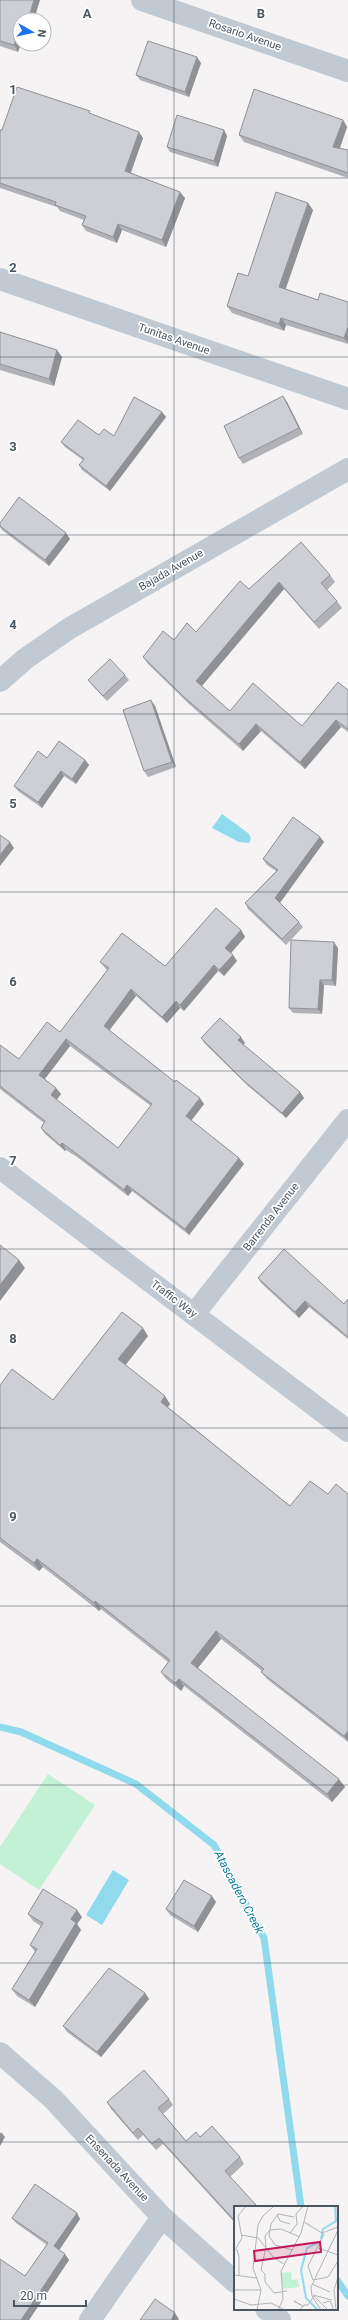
<svg xmlns="http://www.w3.org/2000/svg" width="348" height="2320" font-family="Roboto,sans-serif">
  <style>
    .green { fill: #c3f1d5 }
    .water { fill: #90daee }
    .lines { fill: none; stroke-linecap: round; stroke-linejoin: round }
    .stream { stroke: #90daee; stroke-width: 7 }
    .minor { stroke: #c1cad2; stroke-width: 22 }
    .wall { fill: #b0b2b7; fill-rule: evenodd }
    .shaded-wall { fill: #909195 }
    .building { fill: #cdcfd5; stroke: #909195; fill-rule: evenodd }
    .grid { fill: none; stroke: #4a5661; stroke-width: 1; stroke-opacity: 0.55 }
    .labels { text-anchor: middle; dominant-baseline: central; stroke-width: 3.5; stroke-linejoin: round; paint-order: stroke }
    .street-label { font-size: 11px; fill: #4a5661; stroke: #fff }
    .water-label { font-size: 12px; font-style: italic; fill: #0c7c9b; stroke: #fff }
    .inset-river { fill: none; stroke: #90daee; stroke-width: 2 }
    .inset-road { fill: none; stroke: #b1b4b9; stroke-width: 1 }
    .view { fill: #c2185b; fill-opacity: 0.15; stroke: #c2185b; stroke-width: 2 }
    .inset-edge { fill: none; stroke: #4a5661; stroke-width: 2 }
    .grid-label { font-size: 13px; text-anchor: middle; font-weight: bold; fill: #4a5661; stroke: #fff; stroke-width: 3.5; stroke-linejoin: round; paint-order: stroke }
  </style>
  <rect width="100%" height="100%" fill="#f5f3f3"/>
  <!-- green -->
  <path class="green" d="M48 1774 95 1805 39 1890 0 1864V1847Z"/>
  <!-- water -->
  <g class="water">
    <path d="M222 814 248 833 251 838 249 843 239 842 212 828Z"/>
    <path d="M113 1870 129 1880 102 1925 86 1915Z"/>
  </g>
  <g class="lines">
    <!-- stream -->
    <g class="stream">
      <path d="M0 1727 21 1732 136 1784 214 1845 264 1938 301 2207"/>
      <path d="M337 2280 348 2296"/>
    </g>
    <!-- minor -->
    <g class="minor">
      <path d="M142 0 348 71"/>
      <path d="M0 279 348 399"/>
      <path d="M0 681 25 659 70 628 348 469"/>
      <path d="M0 1168 348 1431"/>
      <path d="M194 1314 348 1120"/>
      <path d="M0 2053 53 2099 162 2217 235 2282"/>
      <path d="M266 2309 280 2320"/>
      <path d="M90 2320 162 2217"/>
    </g>
  </g>
  <!-- wall -->
  <g class="wall">
    <path d="M0 0 20 20V44L18 52 0 46Z"/>
    <path d="M201 63 189 97 140 80 136 75Z"/>
    <path d="M91 114 143 138 131 173 185 198 166 247 122 230 117 243 86 231 82 225 84 220 60 211 57 207 0 188V130H2Z"/>
    <path d="M343 120 347 127 340 148 348 150V178L244 142 239 135Z"/>
    <path d="M224 130 227 136 218 167 170 152 167 147Z"/>
    <path d="M313 210 285 289 318 300 348 302V344L286 325 284 331 232 313 227 306 248 276Z"/>
    <path d="M0 332 62 357 54 386 0 370Z"/>
    <path d="M287 402 303 434 243 464 239 458Z"/>
    <path d="M162 412 166 417 110 491 82 470 79 465 83 460 65 447 61 442 99 435 114 436Z"/>
    <path d="M0 523 70 539 49 566 2 530 0 527Z"/>
    <path d="M330 575 335 582 327 590 337 601 342 608 319 629 284 589 202 686 230 711 302 726 348 690V732L341 727 305 769 261 731 243 751 189 704 148 664 143 657 174 640 196 632 249 589Z"/>
    <path d="M125 675 129 680 107 701 92 685 88 680Z"/>
    <path d="M155 706 176 767 148 777 144 771Z"/>
    <path d="M47 758 85 760 89 765 76 784 64 776 42 808 18 791 14 786Z"/>
    <path d="M320 837 324 842 280 903 299 922 303 927 286 945 248 909 245 903 276 871 267 865 263 859Z"/>
    <path d="M241 930 245 937 231 953 233 955 237 961 224 976 218 971 184 1011 180 1008 167 1023 136 996 109 1030 175 1082 204 1104 191 1121 244 1164 189 1235 132 1191 128 1196 77 1157 66 1150 65 1151 45 1134 41 1128 44 1123 0 1089V1045L19 1059 60 1032 107 970 105 968 100 962 165 966ZM70 1046 151 1106 118 1148 56 1100 61 1094 45 1079Z"/>
    <path d="M338 948 336 986 324 985 322 1014 293 1013 289 1008Z"/>
    <path d="M201 1038 245 1043 243 1045 300 1092 304 1098 286 1118 248 1086 205 1044Z"/>
    <path d="M258 1278 344 1304 348 1299V1339L309 1307 299 1318 261 1283Z"/>
    <path d="M148 1336 125 1365 170 1404 168 1407 290 1506 328 1494H348V1742L267 1679 261 1672 262 1671 221 1639 198 1668 345 1787 332 1802 184 1686 181 1691 166 1679 161 1672 168 1662 101 1609 99 1611 43 1567 39 1571 0 1542V1385L53 1400Z"/>
    <path d="M216 1902 198 1932 170 1915 166 1909Z"/>
    <path d="M28 1914 82 1917 77 1924 81 1930 35 2007 17 1996 12 1989 35 1952 30 1945 41 1926 33 1921Z"/>
    <path d="M145 1993 149 1999 101 2057 67 2032 63 2026Z"/>
    <path d="M169 2099 173 2105 163 2114 186 2141 200 2137 240 2157 244 2164 230 2177 257 2207H235V2223L163 2144 156 2150 143 2135 138 2140 111 2109 107 2102Z"/>
    <path d="M77 2213 80 2219 59 2250 69 2260 29 2320H0L25 2276 47 2245 16 2223 12 2218Z"/>
  </g>
  <!-- shaded-wall -->
  <g class="shaded-wall">
    <path d="M34 0H40L34 20H28Z"/>
    <path d="M18 33 20 37V44H21L18 52 14 45Z"/>
    <path d="M197 57 201 63 189 97 185 92Z"/>
    <path d="M343 120 347 127 338 153 333 147Z"/>
    <path d="M224 130 227 136 218 167 214 161Z"/>
    <path d="M139 132 143 138 129 177 125 171Z"/>
    <path d="M180 192 185 198 166 247 162 240Z"/>
    <path d="M308 203 313 210 284 294 279 287Z"/>
    <path d="M118 224 122 230 117 243 113 237Z"/>
    <path d="M281 318 286 325 284 331 279 324Z"/>
    <path d="M348 327V343L344 338Z"/>
    <path d="M57 350 62 357 54 386 49 379Z"/>
    <path d="M283 396 287 402 303 434 299 428Z"/>
    <path d="M162 412 166 417 110 491 106 486Z"/>
    <path d="M66 533 70 539 49 566 45 560Z"/>
    <path d="M279 582 284 589 200 688 196 681Z"/>
    <path d="M151 700 155 706 176 767 172 762Z"/>
    <path d="M336 720 341 727 305 769 300 762Z"/>
    <path d="M256 724 261 731 243 751 239 744Z"/>
    <path d="M85 760 89 765 76 784 72 779Z"/>
    <path d="M61 771 64 776 42 808 38 802Z"/>
    <path d="M320 837 324 842 279 904 275 898Z"/>
    <path d="M10 842 14 848 0 866V855Z"/>
    <path d="M241 930 245 937 230 954 225 948Z"/>
    <path d="M334 942 338 948 336 986 332 980Z"/>
    <path d="M233 955 237 961 224 976 219 970Z"/>
    <path d="M214 965 218 971 184 1011 180 1005Z"/>
    <path d="M320 980 324 985 322 1014 318 1009Z"/>
    <path d="M131 989 136 996 108 1032 104 1026Z"/>
    <path d="M176 1001 180 1008 167 1023 162 1017Z"/>
    <path d="M241 1037 245 1043 242 1046 238 1040Z"/>
    <path d="M66 1039 70 1046 43 1081 39 1075Z"/>
    <path d="M56 1088 61 1094 55 1102 51 1095Z"/>
    <path d="M300 1092 304 1098 286 1118 282 1113Z"/>
    <path d="M200 1098 204 1104 190 1122 186 1116Z"/>
    <path d="M62 1143 66 1150 65 1151 60 1145Z"/>
    <path d="M239 1158 244 1164 189 1235 185 1229Z"/>
    <path d="M127 1185 132 1191 128 1196 124 1190Z"/>
    <path d="M19 1260 25 1268 0 1301V1285Z"/>
    <path d="M305 1301 309 1307 299 1318 295 1312Z"/>
    <path d="M143 1328 148 1336 124 1367 118 1359Z"/>
    <path d="M165 1396 170 1404 166 1409 161 1402Z"/>
    <path d="M37 1559 43 1567 39 1571 34 1563Z"/>
    <path d="M95 1601 101 1609 99 1611 94 1603Z"/>
    <path d="M216 1631 221 1639 196 1670 191 1663Z"/>
    <path d="M179 1679 184 1686 181 1691 175 1683Z"/>
    <path d="M348 1731V1741L344 1736Z"/>
    <path d="M339 1779 345 1787 332 1802 327 1794Z"/>
    <path d="M212 1896 216 1902 198 1932 194 1926Z"/>
    <path d="M77 1910 82 1917 77 1924 81 1930 35 2007 29 2000 71 1919Z"/>
    <path d="M145 1993 149 1999 101 2057 97 2052Z"/>
    <path d="M1 2132 5 2137 0 2146V2134Z"/>
    <path d="M77 2213 80 2219 58 2252 54 2246Z"/>
    <path d="M65 2254 69 2260 29 2320H21Z"/>
    <path d="M175 2313 179 2319 178 2320H171Z"/>
  </g>
  <!-- building -->
  <g class="building">
    <path d="M0 0H34L28 20H20V34L18 33 14 45 0 41Z"/>
    <path d="M148 41 197 57 185 92 136 75Z"/>
    <path d="M17 87 90 111 89 113 139 132 125 171 180 192 162 240 118 224 113 237 82 225 86 216 55 205 56 202 0 183V130H2Z"/>
    <path d="M254 89 343 120 333 147 348 150V173L239 135Z"/>
    <path d="M177 115 224 130 214 161 167 147Z"/>
    <path d="M276 192 308 203 279 287 318 300 320 293 348 302V327L344 338 281 318 279 324 227 306 238 273 248 276Z"/>
    <path d="M0 332 57 350 49 379 0 364Z"/>
    <path d="M283 396 299 428 239 458 224 426Z"/>
    <path d="M134 397 162 412 106 486 79 465 84 459 61 442 78 420 99 435 104 429 114 436Z"/>
    <path d="M19 497 66 533 45 560 0 526V523Z"/>
    <path d="M301 542 330 575 321 583 337 601 314 622 279 582 196 681 230 711 253 683 302 726 338 682 348 690V729L336 720 300 762 256 724 239 744 184 697 143 657 163 631 174 640 187 623 196 632 240 581 249 589Z"/>
    <path d="M110 659 125 675 103 696 88 680Z"/>
    <path d="M151 700 172 762 144 771 123 710Z"/>
    <path d="M59 741 85 760 72 779 61 771 38 802 14 786 38 751 47 758Z"/>
    <path d="M293 817 320 837 275 898 299 922 282 939 245 903 278 870 263 859Z"/>
    <path d="M0 835 10 842 0 855Z"/>
    <path d="M216 908 241 930 225 948 233 955 219 970 214 965 180 1005 176 1001 162 1017 131 989 104 1026 175 1082 176 1080 200 1098 186 1116 239 1158 185 1229 127 1185 124 1190 73 1151 62 1143 60 1145 41 1128 45 1121 0 1086V1045L19 1059 47 1022 60 1032 109 968 100 962 122 933 165 966ZM66 1039 152 1104 118 1148 51 1095 56 1088 39 1075Z"/>
    <path d="M291 940 334 942 332 980H320L318 1009 289 1008Z"/>
    <path d="M220 1018 241 1037 238 1040 300 1092 282 1113 244 1081 201 1038Z"/>
    <path d="M0 1245 19 1260 0 1285Z"/>
    <path d="M284 1249 344 1304 348 1299V1337L305 1301 295 1312 258 1278Z"/>
    <path d="M122 1312 143 1328 118 1359 165 1396 161 1402 290 1506 310 1481 328 1494 336 1484 348 1494V1731L344 1736 261 1672 264 1669 216 1631 191 1663 339 1779 327 1794 179 1679 175 1683 161 1672 170 1660 95 1601 94 1603 37 1559 34 1563 0 1538V1385L12 1369 53 1400Z"/>
    <path d="M184 1880 212 1896 194 1926 166 1909Z"/>
    <path d="M43 1889 77 1910 71 1919 76 1923 29 2000 12 1989 37 1949 30 1945 43 1923 28 1914Z"/>
    <path d="M109 1968 145 1993 97 2052 63 2026Z"/>
    <path d="M144 2070 169 2099 158 2108 186 2141 196 2132 200 2137 212 2126 240 2157 225 2171 256 2205 254 2207H235V2221L159 2138 152 2144 138 2128 133 2133 107 2102Z"/>
    <path d="M35 2184 77 2213 54 2246 65 2254 21 2320H0V2259L25 2276 48 2243 12 2218Z"/>
    <path d="M155 2299 175 2313 171 2320H140Z"/>
  </g>
  <!-- grid -->
  <path class="grid" d="M174 0V2320M0 178H348M0 357H348M0 535H348M0 714H348M0 892H348M0 1071H348M0 1249H348M0 1428H348M0 1606H348M0 1785H348M0 1963H348M0 2142H348"/>
  <g class="labels">
    <!-- street labels -->
    <g class="street-label">
      <text transform="translate(245 35) rotate(19)">Rosario Avenue</text>
      <text transform="translate(174 339) rotate(19)">Tunitas Avenue</text>
      <text transform="translate(171 570) rotate(-30)">Bajada Avenue</text>
      <text transform="translate(271 1217) rotate(-52)">Barrenda Avenue</text>
      <text transform="translate(174 1299) rotate(37)">Traffic Way</text>
      <text transform="translate(117 2168) rotate(47)">Ensenada Avenue</text>
    </g>
    <!-- water labels -->
    <g class="water-label">
      <text transform="translate(239 1892) rotate(62)">Atascadero Creek</text>
    </g>
  </g>
  <!-- overview -->
  <g transform="translate(234 2206)">
    <rect width="104" height="104" fill="#f5f3f3"/>
    <path d="M57 66 58 74 64 73 65 81 49 83 47 67Z" fill="#c3f1d5"/>
    <path class="inset-river" d="M87 33 89 23 102 15 101 0M84 104 72 92 67 64 73 42 84 37"/>
    <path class="inset-road" d="M103 0 104 17M43 9 46 15 56 18M70 16 88 27 104 21M56 27 63 18 62 8 69 0M90 28 74 60 79 74 94 71 104 55M7 29 24 32 40 52 50 58M0 42 3 44 5 50V70M2 42 8 32 4 10 12 0M84 42 104 49M58 44 41 39 35 30 37 18 44 8 60 11M0 69 23 72M78 78 96 86M0 84H27M53 85 40 87 31 76V68L27 64 32 41 31 30 36 24 47 23 66 31M79 89 98 94M0 93 17 99 37 97 51 104M89 97 96 95 99 101 97 104M67 99 60 95 69 100M23 104 27 84 19 62 24 19 29 10 40 0M44 104 49 93 47 65 67 27 74 0M66 104 70 99H74L80 90 94 104M87 104 78 90 77 81 104 24M102 104 100 84 104 71"/>
    <path class="view" d="M86 36 87 46 21 55 20 45Z"/>
    <rect width="104" height="104" class="inset-edge"/>
  </g>
  <g class="grid-label">
    <text x="87" y="18">A</text>
    <text x="261" y="18">B</text>
    <text x="13" y="94">1</text>
    <text x="13" y="272">2</text>
    <text x="13" y="451">3</text>
    <text x="13" y="629">4</text>
    <text x="13" y="808">5</text>
    <text x="13" y="986">6</text>
    <text x="13" y="1165">7</text>
    <text x="13" y="1343">8</text>
    <text x="13" y="1521">9</text>
  </g>
  <!-- north arrow -->
  <g transform="translate(32 32) rotate(98)"><circle r="19" fill="#ffffff" stroke="#b7bbc0"/>
  <path d="M0-3L7 15L0 10L-7 15Z" fill="#1a73e8"/>
  <text y="-6" font-size="11" font-weight="bold" text-anchor="middle" fill="#4a5661">N</text>
  </g>
  <!-- scale -->
  <path d="M14 2300v6h72v-6" fill="none" stroke="#4a5661" stroke-width="2"/>
  <text x="20" y="2300" font-size="12" fill="#4a5661" stroke="#ffffff" stroke-width="3" paint-order="stroke">20 m</text>
</svg>
